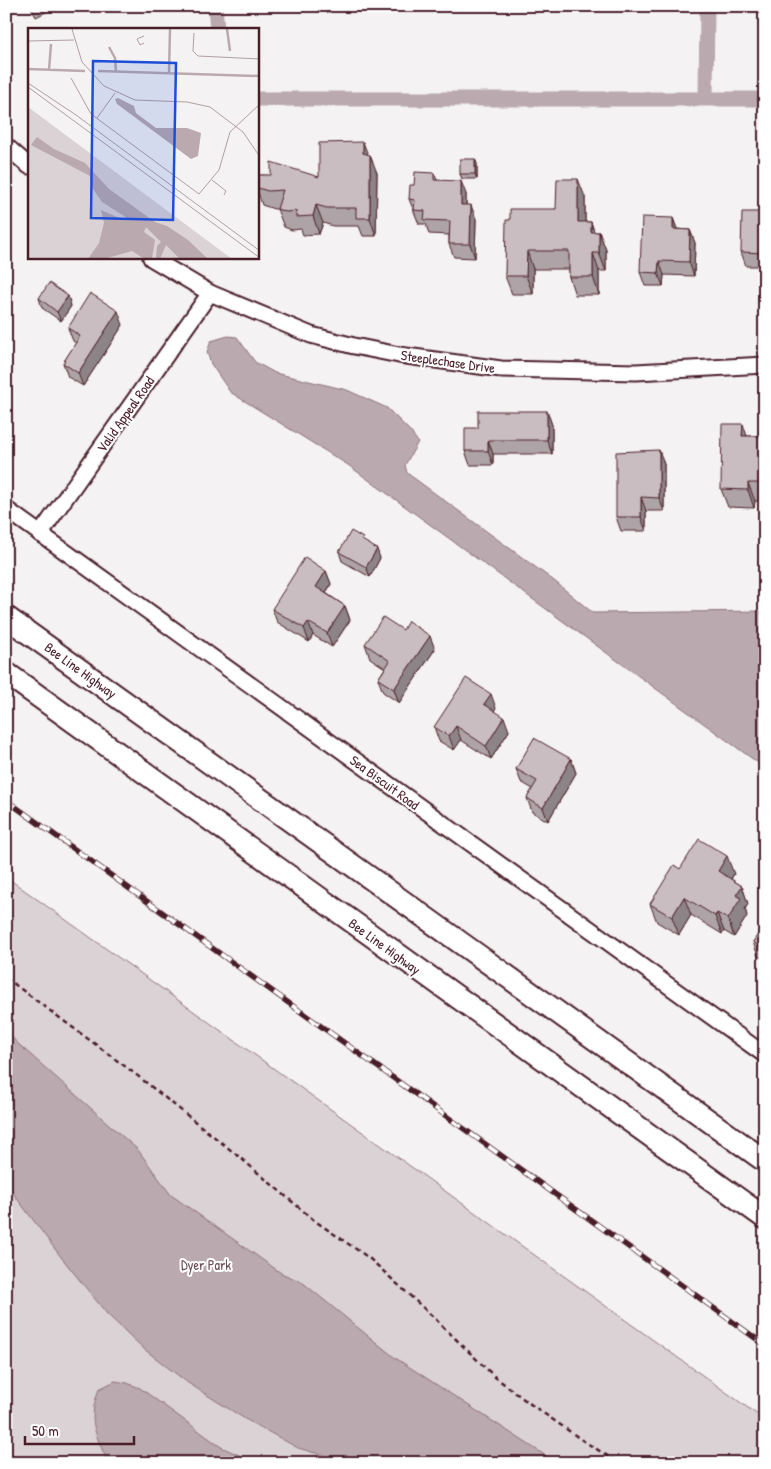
<svg xmlns="http://www.w3.org/2000/svg" width="771" height="1469" font-family="'Patrick Hand',sans-serif">
  <style>
    .green { fill: #dbd2d5; stroke: #927880 }
    .water { fill: #baa9ae; stroke: #8d727a }
    .lines { fill: none; stroke-linecap: round; stroke-linejoin: round }
    .canal { stroke: #baa9ae; stroke-width: 15 }
    .minor-casing { stroke: #4a1f2b; stroke-width: 19 }
    .highway-casing { stroke: #4a1f2b; stroke-width: 25 }
    .path { stroke: #4a1f2b; stroke-width: 2.5; stroke-dasharray: 5 4; stroke-linecap: butt }
    .minor { stroke: #fff; stroke-width: 15 }
    .highway { stroke: #fff; stroke-width: 21 }
    .rail-casing { stroke: #4a1f2b; stroke-width: 5.5 }
    .rail { stroke: #fff; stroke-width: 4; stroke-dasharray: 11; stroke-linecap: butt }
    .wall { fill: #aea3a6; stroke: #4a1f2b }
    .shaded-wall { fill: #8d8487; stroke: #4a1f2b }
    .building { fill: #cabdc1; stroke: #4a1f2b }
    .labels { text-anchor: middle; dominant-baseline: central; stroke-width: 4; stroke-linejoin: round; paint-order: stroke }
    .street-label { font-size: 14px; fill: #4a1f2b; stroke: #fff }
    .park-label { font-size: 14px; fill: #6e4c56; stroke: #fff }
    .inset-river { fill: none; stroke: #baa9ae; stroke-width: 2.5 }
    .inset-road { fill: none; stroke: #b09ea2; stroke-width: 1 }
    .view { fill: #1d4ed8; fill-opacity: 0.15; stroke: #1d4ed8; stroke-width: 2.5 }
    .inset-edge { fill: none; stroke: #4a1f2b; stroke-width: 2.5 }
  </style>
  <rect width="100%" height="100%" fill="#f4f2f2"/>
  <filter id="ink" filterUnits="userSpaceOnUse"><feTurbulence type="fractalNoise" baseFrequency=".02" numOctaves="2"/><feDisplacementMap in="SourceGraphic" scale="10" xChannelSelector="R" yChannelSelector="G"/><feConvolveMatrix kernelMatrix="1 2 1 2 8 2 1 2 1" color-interpolation-filters="sRGB"/></filter>
  <g filter="url(#ink)">
    <!-- green -->
    <path class="green" d="M6 877 765 1420V1463H6Z"/>
    <!-- water -->
    <g class="water">
      <path d="M228 336 237 337 255 362 275 373 347 390 387 408 410 431 418 442 405 465 407 473 553 580 593 613 765 611V768L348 465 230 392 211 364 207 352 211 341Z"/>
      <path d="M6 1028 15 1041 138 1150 171 1195 281 1273 302 1282 394 1357 557 1463H338L336 1459 298 1448 245 1419 188 1383 144 1349 107 1314 61 1257 6 1184Z"/>
      <path d="M115 1381 127 1383 140 1388 221 1447 257 1463H108C95 1432 87 1422 99 1389Z"/>
    </g>
    <g class="lines">
      <!-- canal -->
      <g class="canal">
        <path d="M215 6 217 29"/>
        <path d="M706 98 707 6"/>
        <path d="M258 99H765"/>
      </g>
      <defs>
        <g id="minor">
          <path d="M6 146 29 166"/>
          <path d="M151 258 210 293 311 335 354 346 399 355 501 369 636 372 765 365"/>
          <path d="M6 509 765 1055"/>
          <path d="M40 534 210 293"/>
        </g>
        <g id="highway">
          <path d="M6 617 765 1161"/>
          <path d="M6 673 765 1218"/>
        </g>
      </defs>
      <!-- minor casing -->
      <use href="#minor" class="minor-casing"/>
      <!-- highway casing -->
      <use href="#highway" class="highway-casing"/>
      <!-- path -->
      <path class="path" d="M6 978 134 1073 237 1155 315 1221 369 1258 430 1314 495 1377 529 1403 582 1440 619 1463"/>
      <!-- minor -->
      <use href="#minor" class="minor"/>
      <!-- highway -->
      <use href="#highway" class="highway"/>
      <defs>
        <path id="rail" d="M6 800 765 1345"/>
      </defs>
      <!-- rail casing -->
      <use href="#rail" class="rail-casing"/>
      <!-- rail -->
      <use href="#rail" class="rail"/>
    </g>
    <!-- wall -->
    <g class="wall">
      <path d="M30 6H58L36 17Z"/>
      <path d="M368 155 377 173 376 236H363L359 226H333L323 223 319 234 303 235 301 229 292 230 284 227 277 209H274L262 205 258 192V175L319 177Z"/>
      <path d="M475 159 477 164V179H462L460 174Z"/>
      <path d="M434 173 437 180 466 194V205L476 219 475 258 454 257 449 244V235L429 234 426 224H419L409 199 414 185Z"/>
      <path d="M585 197V222H591L594 232H599L606 250V271H599V295H575L569 277V269H533V294H512L505 276 510 220 556 209Z"/>
      <path d="M765 212V266H746L741 252Z"/>
      <path d="M673 218 677 229 690 230 695 243 694 276 664 275 663 286H645L640 272Z"/>
      <path d="M68 296 71 306 61 321 42 308 39 298Z"/>
      <path d="M123 325 83 386 68 377 63 363 76 343 73 341 68 328Z"/>
      <path d="M547 411 552 425V454H493V465H470L465 451 478 428Z"/>
      <path d="M747 436H765V501H755L754 508 728 507 721 489Z"/>
      <path d="M664 464V511H646V531H621L616 517Z"/>
      <path d="M365 542 380 558 370 577 342 561 339 552Z"/>
      <path d="M326 571 331 584 326 593 345 606 350 620 332 647 313 635 309 642 277 622 272 609Z"/>
      <path d="M403 630 435 649 399 703 383 692 378 679 385 668 370 658 365 644Z"/>
      <path d="M496 708 494 710 509 731 491 759 461 740 454 750 439 741 434 727Z"/>
      <path d="M571 759 576 773 548 821 532 812 527 798 533 789 521 782 516 769Z"/>
      <path d="M680 869 734 874 731 879 742 886 748 904 745 909 747 916 734 937 724 931 722 934 691 915 679 935 657 922 650 904Z"/>
      <path d="M765 924V960L758 956 753 942Z"/>
    </g>
    <!-- shaded-wall -->
    <g class="shaded-wall">
      <path d="M363 142 370 160 363 153Z"/>
      <path d="M370 155 377 173 376 236 370 218Z"/>
      <path d="M475 159 477 164V179L475 174Z"/>
      <path d="M578 179 585 197V240L578 222Z"/>
      <path d="M461 181 466 194V218L461 205Z"/>
      <path d="M316 205 323 223 319 234 313 216Z"/>
      <path d="M471 205 476 219 475 258 470 244Z"/>
      <path d="M673 218 678 232 673 229Z"/>
      <path d="M591 222 597 240 591 232Z"/>
      <path d="M690 230 695 243 694 276 689 262Z"/>
      <path d="M599 232 606 250V271L599 253Z"/>
      <path d="M527 251 533 269V294L526 276Z"/>
      <path d="M593 253 599 271V295L593 277Z"/>
      <path d="M659 261 664 275 663 286 658 273Z"/>
      <path d="M68 296 71 306 61 321 57 312Z"/>
      <path d="M118 311 123 325 83 386 78 373Z"/>
      <path d="M547 411 552 425V454L547 440Z"/>
      <path d="M743 424 749 442 742 436Z"/>
      <path d="M488 440 493 454V465L488 451Z"/>
      <path d="M659 450 664 464V511L659 498Z"/>
      <path d="M748 483 755 501 754 508 748 490Z"/>
      <path d="M641 497 646 511V531L641 517Z"/>
      <path d="M377 549 380 558 370 577 366 567Z"/>
      <path d="M326 571 331 584 321 601 316 587Z"/>
      <path d="M345 606 350 620 332 647 327 633Z"/>
      <path d="M308 622 313 635 309 642 304 628Z"/>
      <path d="M430 636 435 649 399 703 394 689Z"/>
      <path d="M491 694 496 708 489 718 484 704Z"/>
      <path d="M504 717 509 731 491 759 486 746Z"/>
      <path d="M456 726 461 740 454 750 449 736Z"/>
      <path d="M571 759 576 773 548 821 543 808Z"/>
      <path d="M727 856 734 874 724 889 718 871Z"/>
      <path d="M742 886 748 904 745 909 747 916 734 937 728 919 736 895Z"/>
      <path d="M684 897 691 915 679 935 672 917Z"/>
      <path d="M717 913 724 931 722 934 715 916Z"/>
    </g>
    <!-- building -->
    <g class="building">
      <path d="M363 142V153L370 155V218H356V208H327L316 205 313 216 296 217V211L286 212 277 209 283 190 268 191 258 188V175H271V162L319 177V143Z"/>
      <rect x="460" y="159" width="15" height="15"/>
      <path d="M415 172 434 173V180L461 181V205H471L470 244H449L450 221 424 220 425 211 414 210 415 200 409 199 410 185H414Z"/>
      <path d="M557 179H578V222H591V232H599V253H593V277H569V251H527L526 276H505L506 220H510V209H556Z"/>
      <path d="M742 212H765V253L741 252Z"/>
      <path d="M642 217 673 218V229L690 230 689 262 659 261 658 273 640 272Z"/>
      <path d="M49 283 68 296 57 312 39 298Z"/>
      <path d="M90 293 118 311 78 373 63 363 80 336 68 328Z"/>
      <path d="M478 411H547V440H488V451H465V428H478Z"/>
      <path d="M722 424H743L742 436H765V483H748V490L721 489Z"/>
      <path d="M659 450V498L641 497V517H616V452Z"/>
      <path d="M351 531 363 538 362 540 377 549 366 567 339 552Z"/>
      <path d="M305 557 326 571 316 587 345 606 327 633 308 622 304 628 272 609Z"/>
      <path d="M383 617 403 630 408 621 430 636 394 689 378 679 390 661 365 644Z"/>
      <path d="M466 678 491 694 484 704 504 717 486 746 456 726 449 736 434 727Z"/>
      <path d="M534 738 571 759 543 808 527 798 537 781 516 769Z"/>
      <path d="M699 839 727 856 718 871 742 886 736 895 741 898 728 919 717 913 715 916 684 897 672 917 650 904 674 865 680 869Z"/>
      <path d="M765 924V950L753 942Z"/>
    </g>
  </g>
  <g class="labels">
    <!-- street labels -->
    <g class="street-label">
      <text transform="translate(448 361) rotate(8)">Steeplechase Drive</text>
      <text transform="translate(125 414) rotate(-55)">Valid Appeal Road</text>
      <text transform="translate(81 670) rotate(36)">Bee Line Highway</text>
      <text transform="translate(385 782) rotate(36)">Sea Biscuit Road</text>
      <text transform="translate(385 946) rotate(36)">Bee Line Highway</text>
    </g>
    <!-- park labels -->
    <g class="park-label">
      <text x="206" y="1264">Dyer Park</text>
    </g>
  </g>
  <!-- overview -->
  <g transform="translate(28 28)">
    <rect width="231" height="231" fill="#f4f2f2"/>
    <path d="M0 79 204 231H0Z" fill="#dbd2d5"/>
    <path d="M90 70 106 78 108 85 128 100H159L173 105 170 128 163 131 89 76 87 71ZM9 109 26 121 57 135 81 161 127 194 139 198 160 212 180 231H152L138 217 132 231H128L129 218 133 214 118 199 116 204 127 212 124 230H115L104 223 76 231H60L71 215 76 195 73 182 96 192 99 190 74 174 63 158 62 148 3 117Z" fill="#baa9ae"/>
    <path class="inset-river" d="M199 1 202 23M81 19 87 30 88 44M0 41 57 43M21 42 23 16M70 43 232 48M141 45 142 1"/>
    <path class="inset-road" d="M44 1 54 34 76 58 107 72 159 74 182 79 215 104 232 129M166 5 165 23 170 28 232 31M0 13 46 12M116 15 112 17 109 11 116 8M43 50 63 86 171 166 191 142 202 104 232 76M0 55 48 87 232 223M0 59 232 230M69 90 87 65M184 152 198 163 196 167"/>
    <path class="view" d="M65 33 148 35 145 192 63 190Z"/>
    <rect width="231" height="231" class="inset-edge"/>
  </g>
  <!-- margin -->
  <rect width="771" height="1469" fill="none" stroke="#fff" stroke-width="25"/>
  <rect x="12" y="12" width="746" height="1444" fill="none" stroke="#4a1f2b" stroke-width="2" filter="url(#ink)"/>
  <!-- scale -->
  <path d="M25 1436v8h109v-8" fill="none" stroke="#4a1f2b" stroke-width="2.5"/>
  <text x="32" y="1436" font-size="15" fill="#4a1f2b" stroke="#ffffff" stroke-width="4" paint-order="stroke">50 m</text>
</svg>
